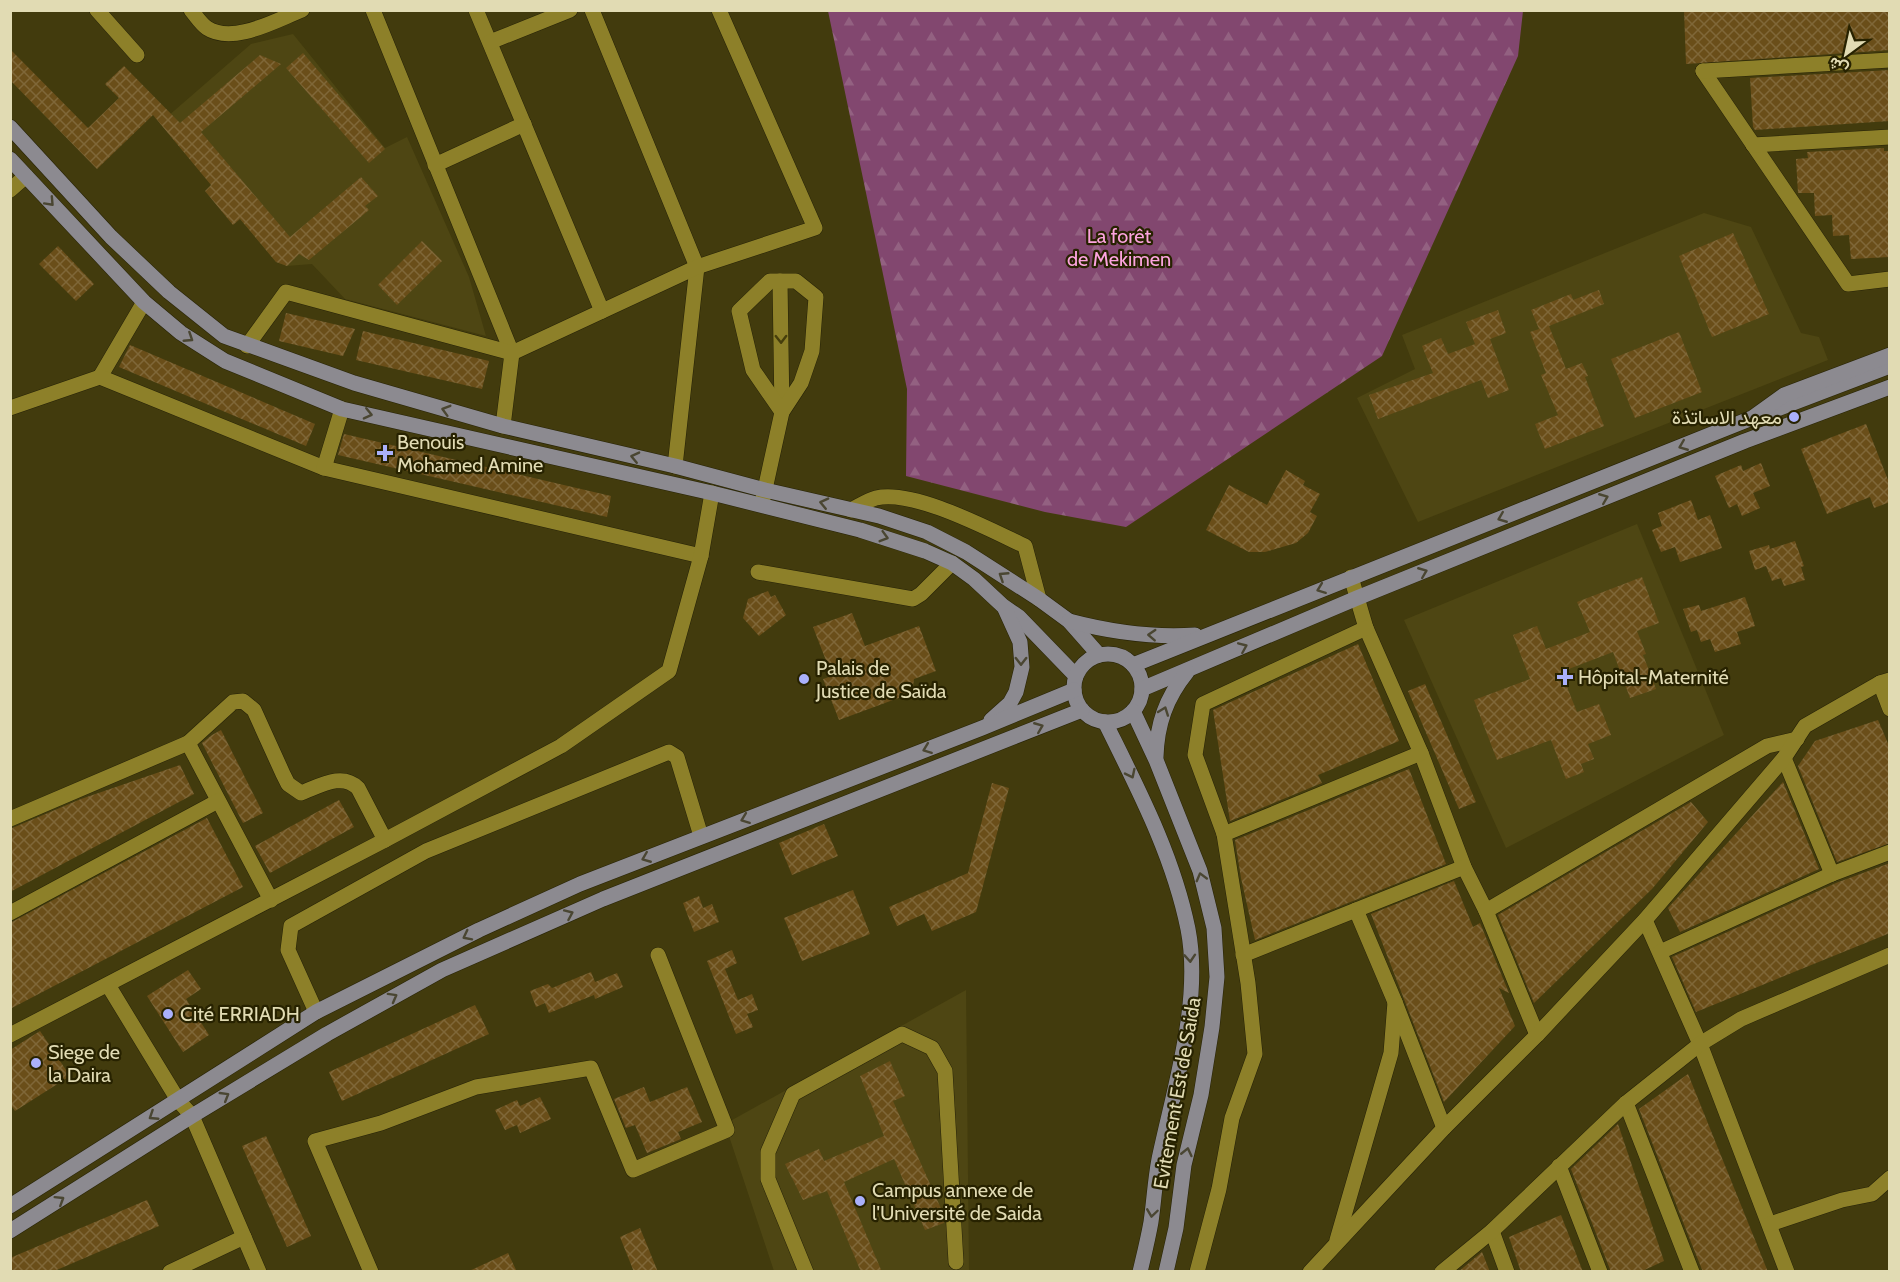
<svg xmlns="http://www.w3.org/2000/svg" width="1900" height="1282" font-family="Cabin,Vazirmatn,sans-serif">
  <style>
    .built { fill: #4e4613 }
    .forest { fill: url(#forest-firs) }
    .building { fill: url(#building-cross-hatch) }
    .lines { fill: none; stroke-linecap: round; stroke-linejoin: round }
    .minor-casing { stroke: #262207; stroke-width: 16 }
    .major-casing { stroke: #262207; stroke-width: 16 }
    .minor { stroke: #8d8029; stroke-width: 15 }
    .major { stroke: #8c8a90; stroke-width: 15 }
    .oneway { stroke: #4a4632 }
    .oneway2 { stroke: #463e0c }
    .poi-dot { fill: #aab0fb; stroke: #272200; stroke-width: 2 }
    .labels { text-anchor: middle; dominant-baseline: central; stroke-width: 4.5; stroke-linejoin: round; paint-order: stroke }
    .park-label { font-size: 20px; fill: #fda4df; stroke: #272200 }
    .poi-label { font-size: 20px; fill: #e1dbb3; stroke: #272200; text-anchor: start }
    .street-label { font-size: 20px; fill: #e1dbb3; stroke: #272200 }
  </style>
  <defs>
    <pattern id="forest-firs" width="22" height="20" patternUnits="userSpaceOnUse" patternTransform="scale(1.5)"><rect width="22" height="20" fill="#82476f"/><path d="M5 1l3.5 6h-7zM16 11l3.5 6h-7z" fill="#936181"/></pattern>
    <pattern id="building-cross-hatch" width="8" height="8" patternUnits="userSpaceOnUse" patternTransform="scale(1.5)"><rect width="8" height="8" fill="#6a4e19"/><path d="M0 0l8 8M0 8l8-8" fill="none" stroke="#7f6738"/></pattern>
  </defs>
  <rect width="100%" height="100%" fill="#423b0d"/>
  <!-- built -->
  <g class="built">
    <path d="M293 34 385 148 407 137 469 277 486 336 345 299 312 264 287 266 276 262 168 133 167 117 251 44Z"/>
    <path d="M1704 213 1751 227 1801 333 1819 337 1828 360 1418 522 1357 398 1415 369 1402 335Z"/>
    <path d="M1637 524 1724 735 1506 848 1404 620Z"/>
    <path d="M966 990 969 1271H774L725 1124Z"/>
  </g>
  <!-- forest -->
  <path class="forest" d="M828 11V10L1523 11 1518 56 1382 356 1126 527 1045 512 906 476 907 389Z"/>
  <!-- building -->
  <g class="building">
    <path d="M1684 10H1890V50L1686 64Z"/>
    <path d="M10 49 88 128 119 98 105 84 124 66 180 123 260 55 281 64 201 132 290 237 361 177 378 196 365 206 369 210 309 260 299 254 287 266 276 262 240 219 233 225 205 191 211 185 153 115 97 169 10 80Z"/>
    <path d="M303 53 385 149 369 163 286 68Z"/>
    <path d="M1890 70V121L1755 130 1753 127 1750 78Z"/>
    <path d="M1884 148V151H1890V257L1851 259 1849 235 1833 236 1832 215 1815 216 1814 193H1798L1796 159 1808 158 1807 152Z"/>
    <path d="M1733 233 1769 314 1712 337 1679 256Z"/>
    <path d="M422 241 442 261 397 305 378 285Z"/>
    <path d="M58 246 94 284 76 301 39 264Z"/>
    <path d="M1599 290 1604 304 1549 326 1566 369 1582 363 1588 376 1585 377 1604 426 1545 449 1535 424 1558 415 1541 375 1546 373 1530 332 1539 329 1531 310 1571 294 1573 300Z"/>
    <path d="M1498 310 1506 333 1490 339 1509 390 1488 398 1481 380 1378 419 1369 395 1433 373 1422 346 1441 338 1448 354 1475 344 1466 322Z"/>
    <path d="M286 313 355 329 343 356 279 341Z"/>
    <path d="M363 331 489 361 482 389 356 360Z"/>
    <path d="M1679 332 1702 392 1635 418 1611 359Z"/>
    <path d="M130 345 315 424 306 446 119 367Z"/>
    <path d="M1866 424 1890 485V502L1874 508 1870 497 1827 514 1801 449Z"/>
    <path d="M344 434 611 496 607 517 338 455Z"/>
    <path d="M1761 463 1770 486 1753 493 1760 508 1742 516 1737 504 1729 508 1715 476 1741 465 1743 471Z"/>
    <path d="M1286 470 1305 481 1303 485 1320 494 1310 512 1317 516 1308 533 1296 543 1265 552H1249L1206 530 1229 485 1267 505Z"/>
    <path d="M1691 500 1698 520 1710 515 1722 548 1680 562 1675 547 1661 552 1652 530 1662 526 1658 513Z"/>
    <path d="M1795 541 1804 566 1801 567 1805 580 1784 586 1781 578 1772 581 1766 566 1755 570 1749 551 1769 545 1770 549Z"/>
    <path d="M1642 577 1659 623 1637 631 1646 654 1643 655 1656 689 1630 698 1613 652 1561 672 1577 712 1599 704 1611 735 1588 744 1594 759 1581 764 1584 772 1566 779 1551 740 1497 760 1474 700 1530 679 1513 635 1537 626 1546 649 1590 632 1577 602Z"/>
    <path d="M768 591 771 597 775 595 786 615 759 636 743 618 748 599Z"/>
    <path d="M1745 597 1755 626 1737 632 1741 644 1715 652 1710 639 1701 642 1697 630 1691 632 1683 609 1699 605 1701 611Z"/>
    <path d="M852 613 865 646 919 626 936 671 914 679 912 693 839 720 823 679 832 676 813 627Z"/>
    <path d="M1358 644 1399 741 1318 775 1322 783 1230 821 1213 710Z"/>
    <path d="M1425 684 1476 802 1459 809 1408 691Z"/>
    <path d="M1878 720 1890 748V843L1837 862 1798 766 1815 741Z"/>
    <path d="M221 730 263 813 243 823 202 743 212 735Z"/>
    <path d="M180 765 194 794 10 892V829L81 799Z"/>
    <path d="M1409 769 1446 864 1255 940 1241 878 1235 840Z"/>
    <path d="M1783 782 1819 869 1680 932 1668 908Z"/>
    <path d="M992 783 1009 788 976 912 932 931 924 914 897 926 889 907 968 873Z"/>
    <path d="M339 800 354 827 270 873 255 846Z"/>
    <path d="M1691 802 1708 822 1652 889 1534 1003 1498 915Z"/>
    <path d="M207 818 243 887 10 1009V923Z"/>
    <path d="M824 824 838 856 792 875 779 843Z"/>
    <path d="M1890 863V933L1696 1012 1672 957 1836 883Z"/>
    <path d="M1454 881 1473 927 1480 923 1509 993 1499 988 1515 1026 1444 1102 1371 914Z"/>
    <path d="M853 890 870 934 802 961 784 918Z"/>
    <path d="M699 896 703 908 712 904 719 922 694 932 683 903Z"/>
    <path d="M732 950 737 963 725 969 738 1000 752 994 758 1010 747 1014 753 1027 736 1034 707 961Z"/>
    <path d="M188 970 201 989 186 999 209 1035 183 1052 147 996Z"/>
    <path d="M591 972 595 982 617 973 623 987 595 999 594 995 549 1013 545 1003 536 1007 530 991 548 984 552 988Z"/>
    <path d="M475 1005 489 1034 342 1101 329 1072Z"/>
    <path d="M40 1031 70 1076 15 1111 10 1104V1050Z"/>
    <path d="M890 1061 905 1096 893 1101 943 1213 944 1223 925 1230 894 1159 844 1182 882 1272H861L827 1191 803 1200 785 1164 819 1149 824 1161 884 1136 860 1076Z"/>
    <path d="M1688 1074 1768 1272H1703L1687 1232 1639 1109Z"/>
    <path d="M644 1087 650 1102 687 1087 702 1122 678 1132 681 1139 647 1153 635 1125 626 1128 614 1099Z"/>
    <path d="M540 1097 551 1119 520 1133 517 1125 505 1130 495 1110 517 1100 520 1106Z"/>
    <path d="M1618 1124 1664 1261 1640 1272H1611L1571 1169Z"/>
    <path d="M266 1136 311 1236 287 1247 242 1146Z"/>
    <path d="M147 1200 159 1226 52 1272H10V1258Z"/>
    <path d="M1561 1215 1583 1272H1521L1509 1237Z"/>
    <path d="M640 1228 658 1272H634L620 1237Z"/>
    <path d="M1482 1252 1490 1272H1458Z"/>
    <path d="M508 1253 517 1272H467Z"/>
  </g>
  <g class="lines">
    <defs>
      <g id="minor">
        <path d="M97 10 137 55"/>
        <path d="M191 10C196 16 201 24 207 28 233 45 276 20 302 10"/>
        <path d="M373 10 512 353 503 426"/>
        <path d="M476 10 602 311"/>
        <path d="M592 10 697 267 675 466"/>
        <path d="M490 42 570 10"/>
        <path d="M1703 71 1848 284 1890 279"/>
        <path d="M1703 71 1890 60"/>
        <path d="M1753 145 1890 137"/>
        <path d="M435 165 524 124"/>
        <path d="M10 190 26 176"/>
        <path d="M780 281 782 412"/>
        <path d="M247 346 286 292 512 353 697 267 815 228 719 10"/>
        <path d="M100 377 144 302"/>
        <path d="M10 408 100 377 324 468 701 556"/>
        <path d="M324 468 342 409"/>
        <path d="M762 503 782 412 801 383 812 351 816 297 796 281H770L739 311 753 370 782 412"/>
        <path d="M851 510C859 506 868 500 876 498 914 489 990 530 1025 546L1039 599"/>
        <path d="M758 572 913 599 921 594 952 563"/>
        <path d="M1351 577 1366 628 1421 753 1464 867 1486 911 1537 1035"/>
        <path d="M1880 683 1890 709"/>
        <path d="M188 743 271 900"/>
        <path d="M1784 758 1832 874"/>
        <path d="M10 819 188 743 233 702 243 701 254 710 283 774 288 784 301 793C320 786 342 772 358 788L385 840"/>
        <path d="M1224 834 1421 753"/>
        <path d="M1356 910 1395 1002 1444 1128"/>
        <path d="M1486 911 1767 746 1797 739"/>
        <path d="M10 913 218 801"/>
        <path d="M1645 920 1700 1044 1787 1272"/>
        <path d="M1660 952 1832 874 1890 852"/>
        <path d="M1243 955 1464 867"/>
        <path d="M108 985 178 1100 192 1116 259 1272"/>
        <path d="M316 1012 288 950 291 926 426 851 669 752 677 757 701 836"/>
        <path d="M10 1035 385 840 561 746 669 671 701 556 712 493"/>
        <path d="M1626 1103 1692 1272"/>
        <path d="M1559 1166 1600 1272"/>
        <path d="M1770 1224 1842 1200 1872 1194 1890 1178"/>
        <path d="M1492 1231 1507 1272"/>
        <path d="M1337 1240 1391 1053 1395 1002"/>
        <path d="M170 1272 244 1237"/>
        <path d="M371 1272 315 1141 381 1123 476 1087 591 1068 633 1170 727 1130 658 955"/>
        <path d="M806 1272 768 1179V1152L793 1094 902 1034 932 1048 945 1071 956 1262"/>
        <path d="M1197 1272 1219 1189 1232 1118 1255 1054 1248 983 1224 834 1195 755 1203 704 1366 628"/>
        <path d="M1310 1272 1444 1128 1537 1035 1645 920 1784 758 1805 726 1880 683 1890 680"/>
        <path d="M1442 1272 1492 1231 1626 1103 1700 1044 1741 1019 1890 955"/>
      </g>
      <g id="major">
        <path d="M10 127 111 237 169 292 224 336 354 383 503 426 675 466 765 490 879 516 927 532 966 552 1039 599 1069 621 1099 655"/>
        <path d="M10 159 144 302 181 333 225 361 342 409 712 493 860 530 925 551 952 563 974 579 1003 606 1019 617 1076 676"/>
        <path d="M1772 411 1890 366"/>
        <path d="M1069 621C1111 632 1152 638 1195 635"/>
        <circle cx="1108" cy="688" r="34"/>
        <path d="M1133 665 1752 418 1784 395 1890 355"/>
        <path d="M1142 689 1357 598 1745 441 1890 387"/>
        <path d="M1133 711 1156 760 1200 871 1214 928 1217 977 1212 1027 1201 1095 1184 1165 1176 1228 1166 1272"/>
        <path d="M991 720 1010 703 1016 692 1022 667 1020 642 1005 609"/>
        <path d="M1105 722C1138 789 1173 855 1188 929 1202 1001 1174 1088 1159 1159 1155 1180 1154 1201 1151 1222 1148 1239 1144 1255 1140 1272"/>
        <path d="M1156 757C1157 724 1166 698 1187 672"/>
        <path d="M10 1206 316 1012 479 930 580 884 982 728 1074 690"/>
        <path d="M10 1231 192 1116 327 1034 442 970 603 899 1082 710"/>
      </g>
    </defs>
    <!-- minor casing -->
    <use href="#minor" class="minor-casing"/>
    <!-- major casing -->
    <use href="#major" class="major-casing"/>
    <!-- minor -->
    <use href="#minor" class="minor"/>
    <!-- major -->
    <use href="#major" class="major"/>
  </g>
  <!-- one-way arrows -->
  <defs><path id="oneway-chevron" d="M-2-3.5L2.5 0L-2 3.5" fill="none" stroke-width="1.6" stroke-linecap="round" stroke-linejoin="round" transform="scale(1.5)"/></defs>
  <g class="oneway">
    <use href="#oneway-chevron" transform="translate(50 202) rotate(47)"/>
    <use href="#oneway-chevron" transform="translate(189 338) rotate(33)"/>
    <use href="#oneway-chevron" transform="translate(446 410) rotate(-164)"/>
    <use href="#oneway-chevron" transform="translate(368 414) rotate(13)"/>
    <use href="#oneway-chevron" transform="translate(1683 446) rotate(158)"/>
    <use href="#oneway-chevron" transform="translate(635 457) rotate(-167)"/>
    <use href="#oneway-chevron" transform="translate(1604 498) rotate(-22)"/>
    <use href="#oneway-chevron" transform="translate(824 503) rotate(-167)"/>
    <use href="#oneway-chevron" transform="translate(1502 518) rotate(158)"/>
    <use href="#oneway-chevron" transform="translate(884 537) rotate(16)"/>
    <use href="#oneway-chevron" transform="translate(1423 572) rotate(-22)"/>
    <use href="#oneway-chevron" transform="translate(1003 576) rotate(-147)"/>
    <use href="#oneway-chevron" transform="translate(1321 589) rotate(159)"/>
    <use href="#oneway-chevron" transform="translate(1152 635) rotate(-177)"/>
    <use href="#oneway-chevron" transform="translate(1243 647) rotate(-23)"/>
    <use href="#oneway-chevron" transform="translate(1021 661) rotate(90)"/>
    <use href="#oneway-chevron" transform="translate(1164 711) rotate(-70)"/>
    <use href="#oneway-chevron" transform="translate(1039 727) rotate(-22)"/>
    <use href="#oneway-chevron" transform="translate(927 749) rotate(159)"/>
    <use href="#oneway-chevron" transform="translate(1131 774) rotate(64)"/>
    <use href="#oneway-chevron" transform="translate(745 819) rotate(159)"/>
    <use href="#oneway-chevron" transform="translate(646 858) rotate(158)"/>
    <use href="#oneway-chevron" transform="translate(1201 877) rotate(-105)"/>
    <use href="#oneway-chevron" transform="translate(569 914) rotate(-24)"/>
    <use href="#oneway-chevron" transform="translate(467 936) rotate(153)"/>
    <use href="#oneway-chevron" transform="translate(1190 958) rotate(86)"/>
    <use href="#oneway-chevron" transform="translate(393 997) rotate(-29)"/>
    <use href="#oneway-chevron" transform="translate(225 1096) rotate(-31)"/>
    <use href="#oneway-chevron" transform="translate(153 1116) rotate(147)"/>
    <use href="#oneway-chevron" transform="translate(1187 1152) rotate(-77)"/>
    <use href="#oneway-chevron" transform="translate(60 1200) rotate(-32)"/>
    <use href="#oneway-chevron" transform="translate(1152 1213) rotate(98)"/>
  </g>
  <use class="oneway2" href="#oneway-chevron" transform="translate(781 339) rotate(89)"/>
  <!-- markers -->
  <g class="poi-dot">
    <circle cx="1794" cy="417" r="6"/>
    <path d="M382 444h6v6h6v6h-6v6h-6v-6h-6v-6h6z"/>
    <path d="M1562 668h6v6h6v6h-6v6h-6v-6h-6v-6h6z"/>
    <circle cx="804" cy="679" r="6"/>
    <circle cx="168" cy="1014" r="6"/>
    <circle cx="36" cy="1063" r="6"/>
    <circle cx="860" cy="1201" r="6"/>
  </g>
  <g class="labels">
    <!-- park labels -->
    <g class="park-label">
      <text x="1119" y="236">La forêt<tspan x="1119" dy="23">de Mekimen</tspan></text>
    </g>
    <!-- poi labels -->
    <g class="poi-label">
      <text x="1782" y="417" text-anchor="end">معهد الاساتذة</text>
      <text x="397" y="442">Benouis<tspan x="397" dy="23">Mohamed Amine</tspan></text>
      <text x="816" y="668">Palais de<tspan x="816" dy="23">Justice de Saïda</tspan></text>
      <text x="1578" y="677">Hôpital-Maternité</text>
      <text x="180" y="1014">Cité ERRIADH</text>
      <text x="48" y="1052">Siege de<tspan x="48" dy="23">la Daira</tspan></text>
      <text x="872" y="1190">Campus annexe de<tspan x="872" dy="23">l'Université de Saida</tspan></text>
    </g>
    <!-- street labels -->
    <g class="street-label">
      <text transform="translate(1177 1093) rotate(-80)">Evitement Est de Saida</text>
    </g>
  </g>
  <!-- border -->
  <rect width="1900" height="1282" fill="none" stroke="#e1dbb3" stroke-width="24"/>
  <!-- north arrow -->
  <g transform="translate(1846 54) rotate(213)" stroke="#272200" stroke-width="4.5" paint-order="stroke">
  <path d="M0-4.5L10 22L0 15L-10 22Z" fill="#e1dbb3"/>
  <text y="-9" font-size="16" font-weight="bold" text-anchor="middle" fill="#e1dbb3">ش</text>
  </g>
</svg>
